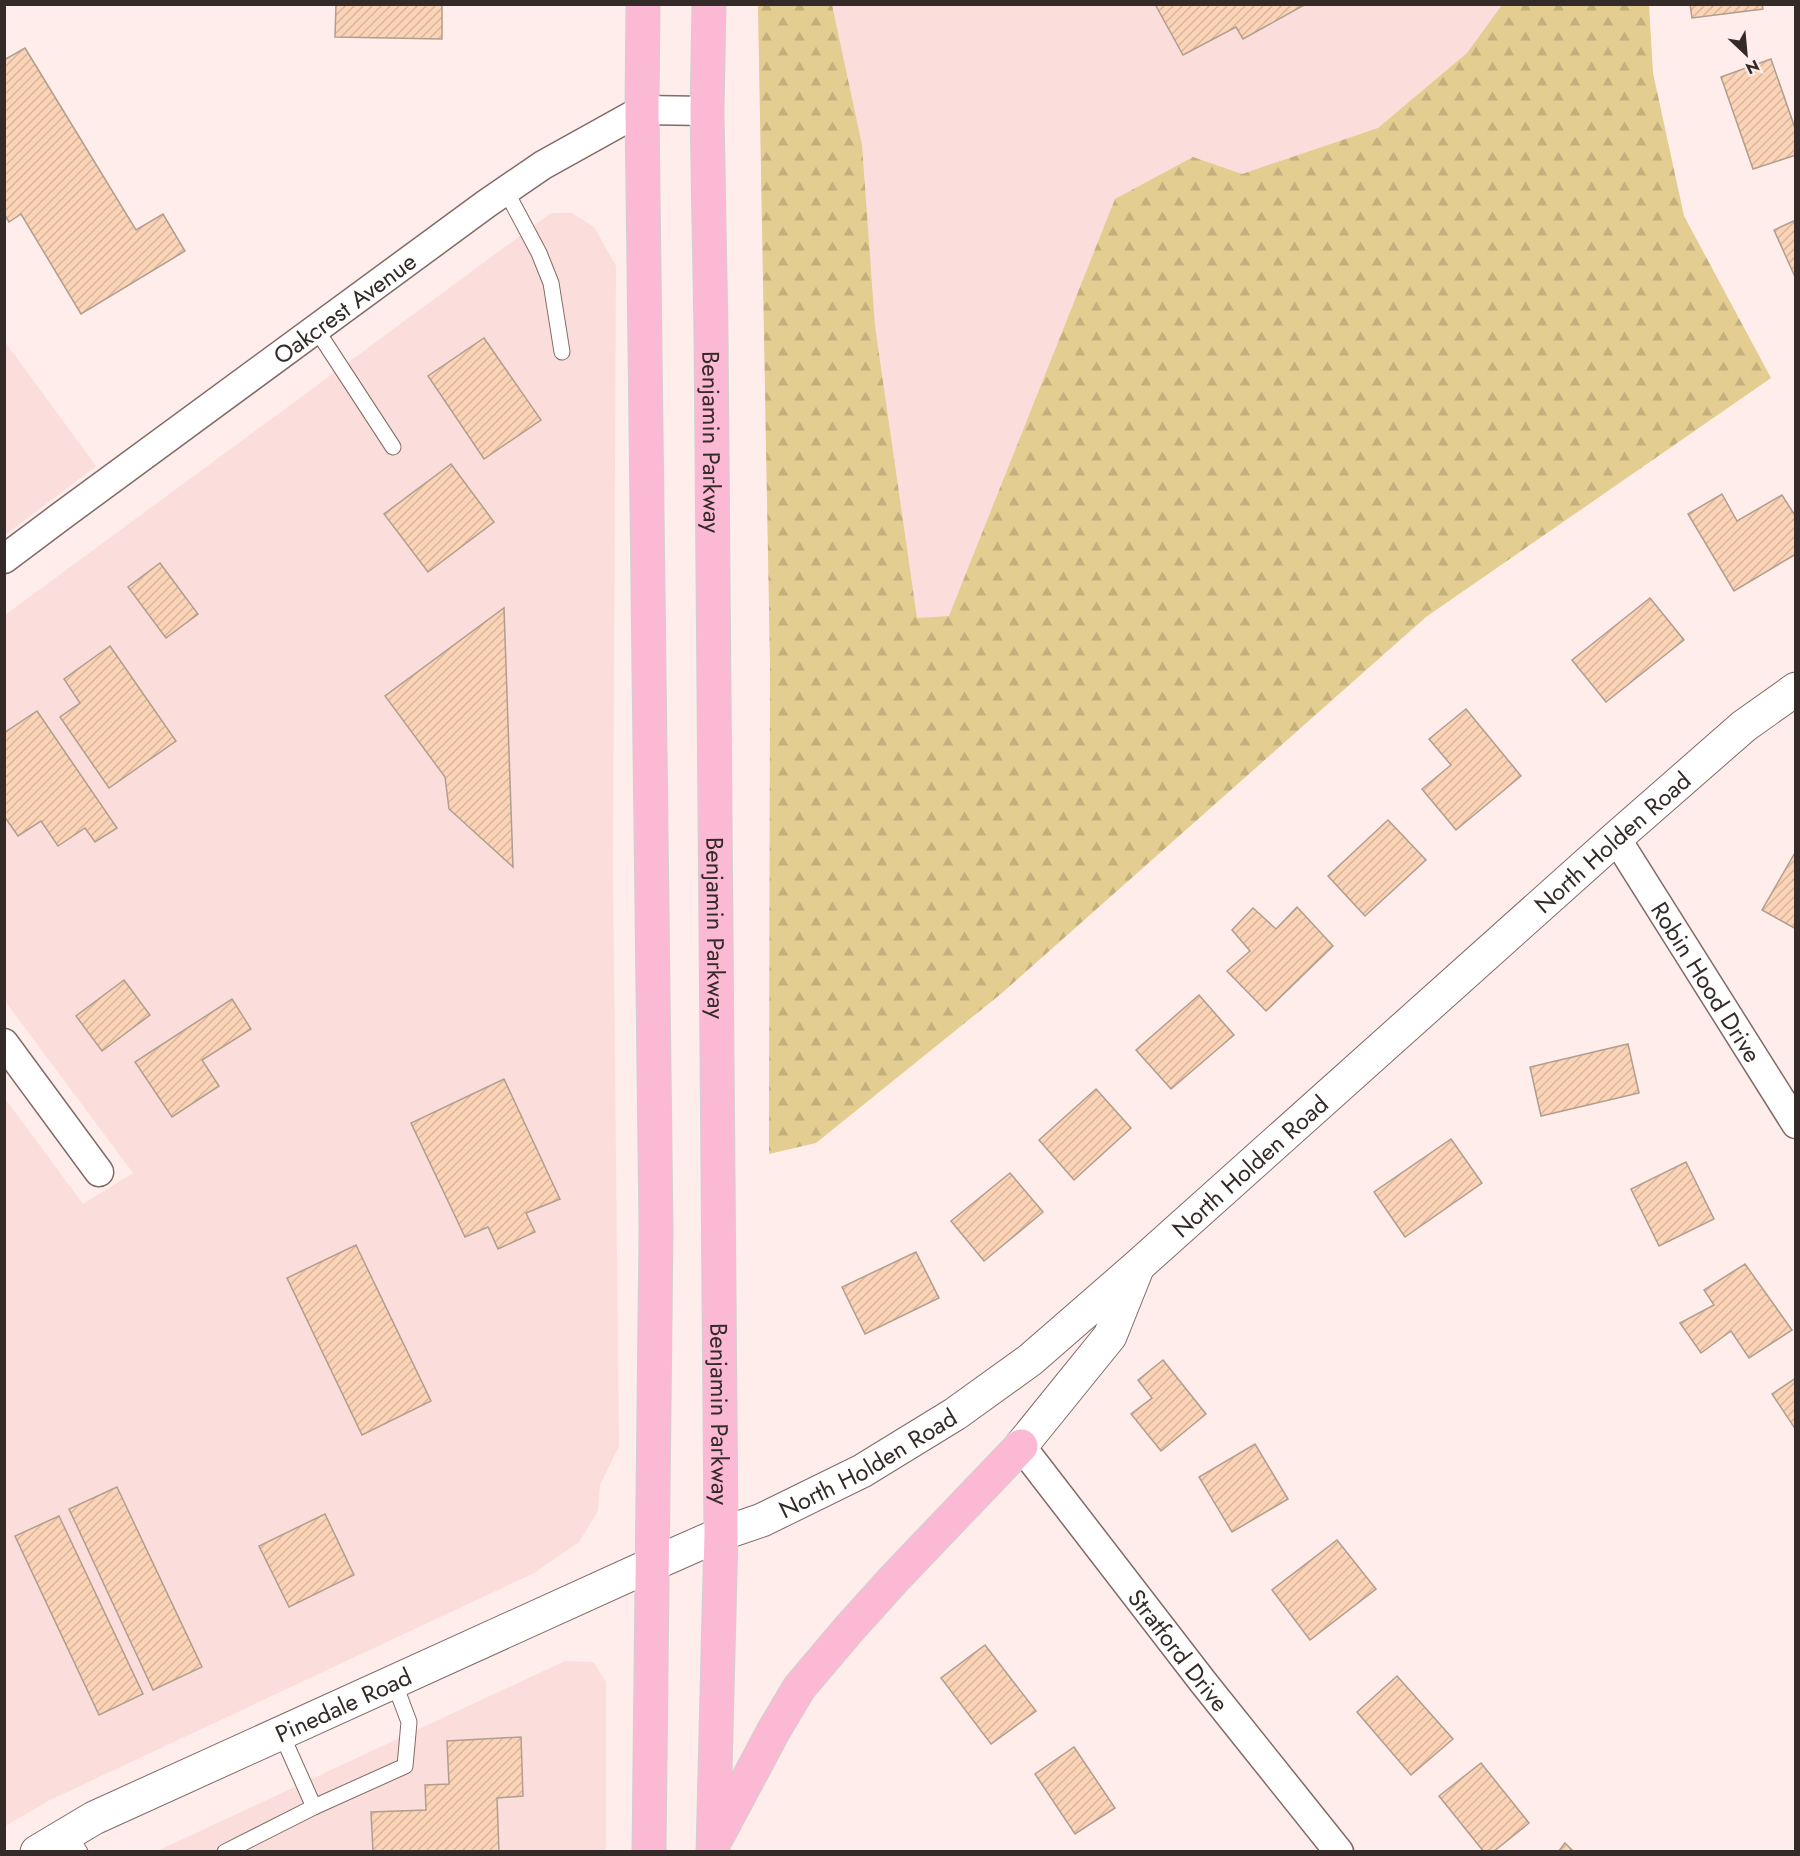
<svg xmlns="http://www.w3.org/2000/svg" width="1800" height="1856" font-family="Jost,sans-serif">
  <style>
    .built { fill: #fbdedb }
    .forest { fill: url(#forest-firs) }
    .building { fill: url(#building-hatch); stroke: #b19e8f; stroke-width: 1.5 }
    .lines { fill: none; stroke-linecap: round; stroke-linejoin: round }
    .lane-casing { stroke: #826a67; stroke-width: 17 }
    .street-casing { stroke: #826a67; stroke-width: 31 }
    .secondary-casing { stroke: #826a67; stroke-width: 35 }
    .primary-casing { stroke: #d2d0d0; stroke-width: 35 }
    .lane { stroke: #fff; stroke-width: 15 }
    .street { stroke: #fff; stroke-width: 28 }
    .secondary { stroke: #fff; stroke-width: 33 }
    .primary { stroke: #fbb9d4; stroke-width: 33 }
    .labels { text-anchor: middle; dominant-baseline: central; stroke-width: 4.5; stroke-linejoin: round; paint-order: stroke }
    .street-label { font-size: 24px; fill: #342a28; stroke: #feedeb }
  </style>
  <defs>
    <pattern id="forest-firs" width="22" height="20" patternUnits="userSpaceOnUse" patternTransform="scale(1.5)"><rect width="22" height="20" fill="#e4cd91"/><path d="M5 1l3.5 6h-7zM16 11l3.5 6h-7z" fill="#c4b07d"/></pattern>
    <pattern id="building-hatch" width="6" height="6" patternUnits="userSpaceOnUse" patternTransform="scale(1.5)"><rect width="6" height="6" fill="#fbd3b6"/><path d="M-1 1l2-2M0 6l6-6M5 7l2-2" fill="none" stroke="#d8b59c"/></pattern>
  </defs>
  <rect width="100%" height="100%" fill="#feedeb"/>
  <!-- built -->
  <g class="built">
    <path d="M758 5H1649L963 660 770 663Z"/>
    <path d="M551 213H572L594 227 616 266 613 872 619 1446 600 1485 598 1511 579 1542 534 1573 50 1800 5 1826 4 1097 83 1204 133 1173 5 1001V615Z"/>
    <path d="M5 342 96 466 5 535Z"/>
    <path d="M565 1661 593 1662 606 1682V1851L155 1852Z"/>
  </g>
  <!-- forest -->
  <path class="forest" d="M758 5H832L862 145 875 326 917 618 949 616 1115 199 1193 157 1242 174 1378 128 1467 53 1502 5H1649L1653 73 1684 216 1771 378 1426 617 1002 993 816 1143 769 1154 770 663Z"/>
  <!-- building -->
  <g class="building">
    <path d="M336 4H442V39L335 37Z"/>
    <path d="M1155 4H1306L1243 39 1236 27 1183 55Z"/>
    <path d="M1690 4H1762L1763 9 1692 18Z"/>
    <path d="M25 48 136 230 163 214 185 251 81 314 21 214 9 222 4 214V60Z"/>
    <path d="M1771 59 1796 131V155L1753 169 1721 77Z"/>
    <path d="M1796 220V279L1774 230Z"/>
    <path d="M484 338 541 420 484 459 428 376Z"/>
    <path d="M451 464 494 522 428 572 384 514Z"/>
    <path d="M1722 494 1737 521 1782 495 1796 517V554L1734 591 1688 514Z"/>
    <path d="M160 563 198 614 166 638 128 587Z"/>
    <path d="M1650 598 1684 640 1606 702 1572 660Z"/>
    <path d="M504 608 513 867 449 809 445 777 385 696Z"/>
    <path d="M110 646 176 741 109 788 60 717 80 703 64 679Z"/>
    <path d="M1466 709 1521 776 1456 830 1422 789 1451 765 1429 739Z"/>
    <path d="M37 711 117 828 95 842 85 828 58 846 41 821 18 836 4 816V733Z"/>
    <path d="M1388 820 1426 860 1365 916 1328 876Z"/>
    <path d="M1796 851V929L1762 910Z"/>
    <path d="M1297 907 1333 946 1266 1011 1227 971 1250 951 1232 930 1253 908 1276 929Z"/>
    <path d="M124 980 150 1015 102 1051 76 1016Z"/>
    <path d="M1199 995 1234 1035 1171 1089 1136 1050Z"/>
    <path d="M232 999 251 1029 202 1060 219 1086 172 1117 135 1062Z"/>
    <path d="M1628 1044 1639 1093 1541 1116 1530 1067Z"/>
    <path d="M504 1079 560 1199 526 1213 535 1232 498 1249 488 1227 465 1237 411 1123Z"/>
    <path d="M1096 1089 1131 1128 1074 1180 1039 1140Z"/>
    <path d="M1451 1139 1482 1183 1405 1237 1374 1192Z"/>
    <path d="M1686 1162 1714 1219 1659 1246 1631 1189Z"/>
    <path d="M1010 1173 1043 1212 984 1261 951 1221Z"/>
    <path d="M356 1245 431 1401 362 1435 287 1278Z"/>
    <path d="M916 1252 939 1298 865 1334 842 1287Z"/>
    <path d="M1745 1264 1792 1330 1749 1358 1731 1331 1701 1353 1680 1323 1714 1305 1704 1290Z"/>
    <path d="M1163 1360 1206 1414 1161 1451 1131 1414 1152 1398 1138 1380Z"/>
    <path d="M1796 1378V1430L1772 1394Z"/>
    <path d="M1255 1444 1288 1499 1232 1532 1199 1477Z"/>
    <path d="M117 1487 202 1667 153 1690 69 1509Z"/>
    <path d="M325 1514 354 1575 289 1607 259 1546Z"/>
    <path d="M59 1516 143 1694 99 1715 15 1536Z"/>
    <path d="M1337 1540 1376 1589 1310 1640 1272 1590Z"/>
    <path d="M985 1645 1036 1711 991 1744 941 1678Z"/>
    <path d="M1397 1676 1453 1739 1411 1775 1357 1712Z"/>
    <path d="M521 1737 523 1796 497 1798 499 1852H373L371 1812 426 1810 425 1785 449 1784 447 1741Z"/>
    <path d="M1074 1747 1115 1808 1075 1834 1035 1774Z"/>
    <path d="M1481 1763 1529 1823 1493 1852H1484L1439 1796Z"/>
    <path d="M1565 1843 1574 1852H1558Z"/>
  </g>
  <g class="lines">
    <defs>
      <g id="lane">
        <path d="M506 191 539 253 551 283 562 352"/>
        <path d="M316 329 393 447"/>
        <path d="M281 1733 314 1807"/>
        <path d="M68 1833 80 1852"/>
        <path d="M225 1852 314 1807 405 1766 409 1722 394 1682"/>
      </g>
      <g id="street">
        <path id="s1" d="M4 559 60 517 486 204 543 165 642 110 707 111"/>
        <path id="s2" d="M1616 838 1796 1124"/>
        <path d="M4 1043 99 1172"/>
        <path id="s3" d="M1021 1446 1203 1682 1339 1852"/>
      </g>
      <g id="secondary">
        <path d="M1021 1446 1110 1336 1136 1271"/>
        <path id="s4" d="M37 1852 94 1818 653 1564 721 1534 762 1520 862 1471 955 1414 1030 1360 1138 1266 1616 838 1744 726 1796 689"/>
      </g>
      <g id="primary">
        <path d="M643 4 642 110 656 1229 649 1852"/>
        <path id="s5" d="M709 4 707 111 711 332 721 1534 713 1852"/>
        <path d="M717 1837 774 1730 799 1688 848 1630 894 1579 1021 1446"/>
      </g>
    </defs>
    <!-- lane casing -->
    <use href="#lane" class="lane-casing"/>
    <!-- street casing -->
    <use href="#street" class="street-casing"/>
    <!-- secondary casing -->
    <use href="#secondary" class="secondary-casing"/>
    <!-- primary casing -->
    <use href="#primary" class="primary-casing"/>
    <!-- lane -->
    <use href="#lane" class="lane"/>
    <!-- street -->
    <use href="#street" class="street"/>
    <!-- secondary -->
    <use href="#secondary" class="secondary"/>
    <!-- primary -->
    <use href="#primary" class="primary"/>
  </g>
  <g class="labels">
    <!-- street labels -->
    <g class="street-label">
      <text stroke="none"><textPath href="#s1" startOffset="423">Oakcrest Avenue</textPath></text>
      <text stroke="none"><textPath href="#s5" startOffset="438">Benjamin Parkway</textPath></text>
      <text stroke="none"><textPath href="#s4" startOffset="1890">North Holden Road</textPath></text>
      <text stroke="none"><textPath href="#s5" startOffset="924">Benjamin Parkway</textPath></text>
      <text stroke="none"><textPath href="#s2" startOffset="170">Robin Hood Drive</textPath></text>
      <text stroke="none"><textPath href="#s4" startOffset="1404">North Holden Road</textPath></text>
      <text stroke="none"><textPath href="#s5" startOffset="1410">Benjamin Parkway</textPath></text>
      <text stroke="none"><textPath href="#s4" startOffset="918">North Holden Road</textPath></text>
      <text stroke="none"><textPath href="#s3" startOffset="258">Stratford Drive</textPath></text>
      <text stroke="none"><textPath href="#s4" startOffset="340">Pinedale Road</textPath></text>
    </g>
  </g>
  <!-- border -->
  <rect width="1800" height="1856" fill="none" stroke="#342a28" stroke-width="12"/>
  <!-- north arrow -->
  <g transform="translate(1746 54) rotate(154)" stroke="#feedeb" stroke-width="4.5" paint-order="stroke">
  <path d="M0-4.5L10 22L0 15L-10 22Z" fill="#342a28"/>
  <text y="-9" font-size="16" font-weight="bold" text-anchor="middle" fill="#342a28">N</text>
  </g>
</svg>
